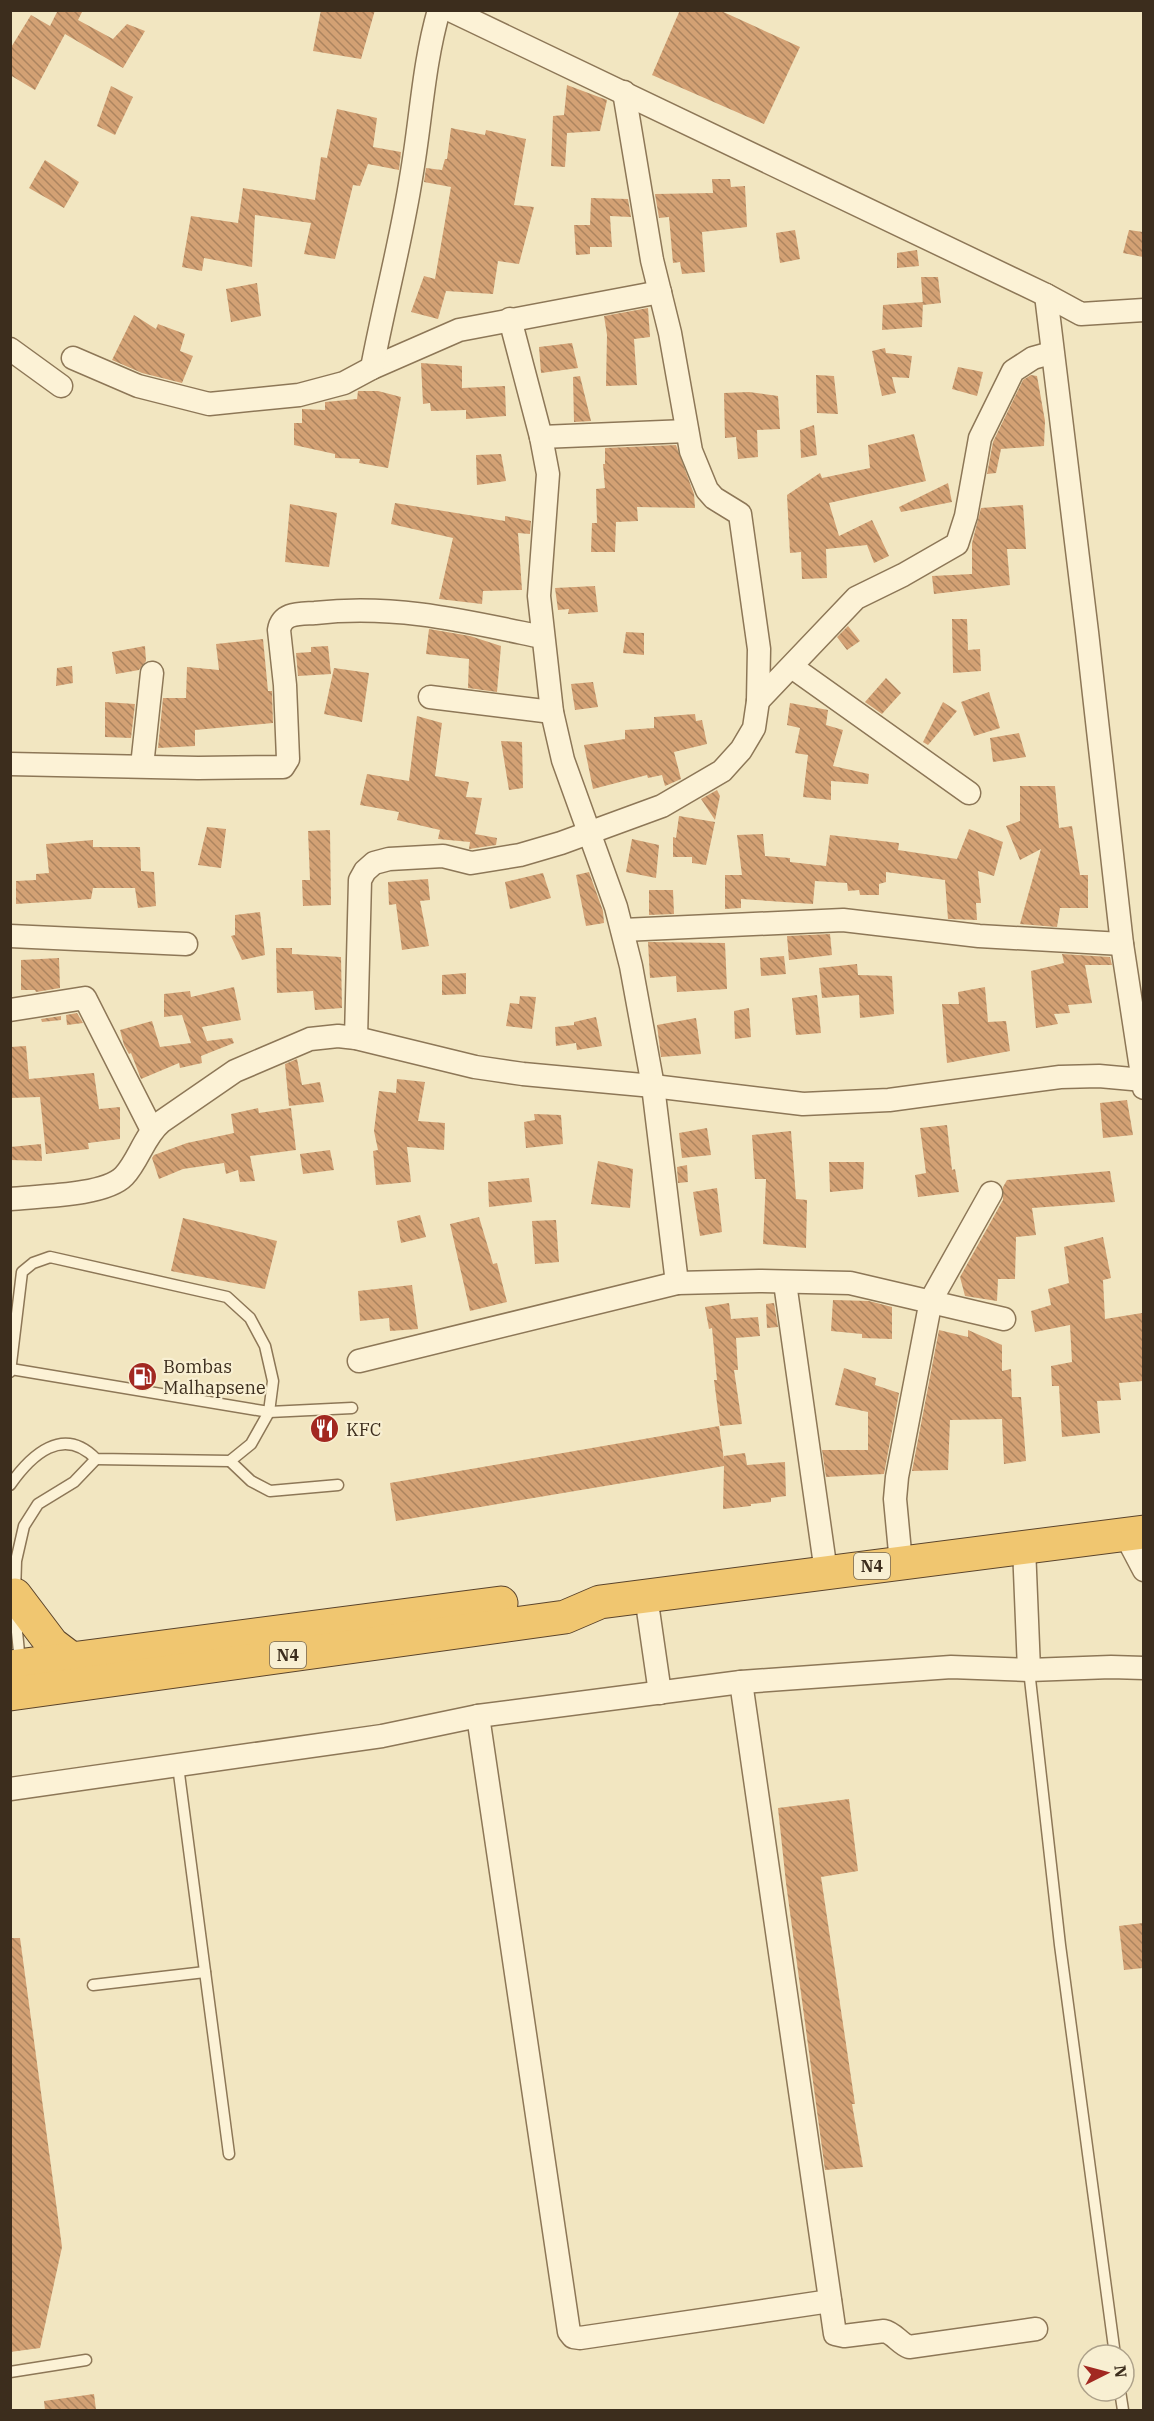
<svg xmlns="http://www.w3.org/2000/svg" width="1154" height="2421" font-family="'IBM Plex Serif',serif">
  <style>
    .building { fill: url(#building-back-hatch) }
    .lines { fill: none; stroke-linecap: round; stroke-linejoin: round }
    .service-casing { stroke: #8d7757; stroke-width: 13 }
    .minor-casing { stroke: #8d7757; stroke-width: 25 }
    .trunk-casing { stroke: #5b442c; stroke-width: 35 }
    .service { stroke: #fcf2d6; stroke-width: 10 }
    .minor { stroke: #fcf2d6; stroke-width: 22 }
    .trunk { stroke: #f0c670; stroke-width: 33 }
    .labels { text-anchor: middle; dominant-baseline: central; stroke-width: 4.5; stroke-linejoin: round; paint-order: stroke }
    .shield { fill: #f8efd2; stroke: #746753; stroke-width: 1.5 }
    .shield-label { font-size: 16px; font-weight: bold; fill: #3c2d1d }
    .poi-label { font-size: 18px; fill: #3c2d1d; stroke: #f8efd2; text-anchor: start }
  </style>
  <defs>
    <pattern id="building-back-hatch" width="6" height="6" patternUnits="userSpaceOnUse" patternTransform="scale(1.5)"><rect width="6" height="6" fill="#d3a174"/><path d="M-1 5l2 2M0 0l6 6M5-1l2 2" fill="none" stroke="#ac845f"/></pattern>
  </defs>
  <rect width="100%" height="100%" fill="#f2e6c1"/>
  <!-- building -->
  <g class="building">
    <path d="M58 10H83L78 20 113 39 127 24 145 31 123 68 65 34 35 90 10 75V49L31 15 50 26Z"/>
    <path d="M321 10H375L361 59 313 51Z"/>
    <path d="M680 10H719L800 47 764 124 652 75Z"/>
    <path d="M567 85 607 100 600 131 567 133 565 167 551 166 553 116 564 115Z"/>
    <path d="M111 86 133 97 115 135 97 126Z"/>
    <path d="M337 109 377 118 373 147 401 152 399 170 368 164 360 186 353 185 335 259 304 254 311 223 255 215 252 267 204 258 202 271 182 267 191 216 238 223 243 188 315 200 321 157 327 158Z"/>
    <path d="M451 128 485 135 486 130 526 139 514 205 534 207 519 264 498 261 493 294 446 291 438 319 411 312 424 276 435 279 451 187 424 182 426 168 442 170 445 159H447Z"/>
    <path d="M45 160 79 182 64 208 29 188Z"/>
    <path d="M712 179H730L731 187 745 186 747 227 702 232 705 272 682 274 680 262 673 263 669 217 659 218 655 194 713 193Z"/>
    <path d="M591 198 628 199 631 217 610 216 612 247H590V254L576 255 574 225H590Z"/>
    <path d="M795 230 800 259 780 263 776 233Z"/>
    <path d="M1129 230 1143 232V257L1123 253Z"/>
    <path d="M917 250 919 266 897 268V253Z"/>
    <path d="M921 277H938L941 303 923 305Z"/>
    <path d="M257 283 261 316 231 322 226 289Z"/>
    <path d="M923 302 922 327 882 330 883 305Z"/>
    <path d="M648 308 650 337 634 339 637 385 606 386 607 335 604 316Z"/>
    <path d="M134 315 156 329 158 324 185 334 180 351 193 356 182 383 142 373 112 360Z"/>
    <path d="M572 343 578 368 541 373 539 347Z"/>
    <path d="M885 348 886 353 912 356 909 378 892 377 896 393 882 396 872 351Z"/>
    <path d="M421 363 462 366V388L505 386 506 416 466 419V410L431 411 430 403 423 404Z"/>
    <path d="M958 367 983 372 977 396 952 389Z"/>
    <path d="M816 375 834 376 838 414 817 413Z"/>
    <path d="M1031 375 1037 376 1045 421 1044 446 1001 449 996 473 987 474 993 442 1023 380Z"/>
    <path d="M580 376 591 421 574 422 573 377Z"/>
    <path d="M358 391H378L401 397 388 468 359 463 360 459 335 458V454L294 445V423H302V409L325 410V402L357 399Z"/>
    <path d="M749 392 778 396 780 429 757 430 758 457 738 459 736 437 725 438 724 393Z"/>
    <path d="M814 425 817 455 801 458 800 430Z"/>
    <path d="M914 434 926 481 829 503 839 536 872 520 889 556 874 563 867 545 826 549 827 578 802 579 801 552 790 553 787 495 820 473 822 478 870 468 868 445Z"/>
    <path d="M676 445 694 494 695 508 637 507 638 521 616 522 615 552H591L592 523H597L596 489 605 488 603 464H605V448Z"/>
    <path d="M501 454 506 481 477 485 476 455Z"/>
    <path d="M948 483 952 502 901 512 899 507Z"/>
    <path d="M395 503 505 521V516L531 521 530 534 518 533 522 590 483 591 482 604 439 599 453 538 391 524Z"/>
    <path d="M290 504 337 513 329 567 285 562Z"/>
    <path d="M1023 505 1026 549H1007L1010 585 934 594 932 576 972 574V543L981 508Z"/>
    <path d="M595 586 598 612 568 614 569 609 558 610 555 588Z"/>
    <path d="M952 619H967L968 650 980 649 981 671 953 673Z"/>
    <path d="M848 626 860 641 847 650 837 637Z"/>
    <path d="M429 629 470 636 501 646 497 692 468 688 469 659 426 654Z"/>
    <path d="M626 632 644 633V655L623 653Z"/>
    <path d="M263 639 268 691H272L273 723 195 730V746L158 748 163 698H186L187 667 219 670 216 644Z"/>
    <path d="M145 646 146 661 139 670 116 674 112 652Z"/>
    <path d="M328 646 331 674 298 676 296 653 311 652V647Z"/>
    <path d="M72 666 73 683 56 686 57 668Z"/>
    <path d="M334 668 369 673 362 722 324 714Z"/>
    <path d="M886 678 901 693 882 714 865 702Z"/>
    <path d="M593 682 598 707 575 710 571 684Z"/>
    <path d="M989 692 1000 728 974 736 961 702Z"/>
    <path d="M105 702 135 704 131 738 105 737Z"/>
    <path d="M943 702 957 711 928 745 923 742Z"/>
    <path d="M790 703 828 710 826 725 843 730 833 766 869 774 868 784 831 781V800L803 797 808 755 795 753 800 728 787 725Z"/>
    <path d="M695 714 696 721 702 720 707 744 674 752 681 779 665 786 662 775 648 778 647 775 593 789 584 745 625 739V730L654 728V717Z"/>
    <path d="M417 716 442 723 435 776 469 782 466 797 482 798 475 834 497 838 496 845 469 849 470 842 438 839 440 830 397 820 399 812 360 805 367 774 409 781Z"/>
    <path d="M1019 733 1026 757 993 762 990 738Z"/>
    <path d="M501 741 522 742 523 788 509 790Z"/>
    <path d="M1020 786H1055L1059 828 1072 826 1080 875H1088V908H1060L1057 927 1020 924 1041 849 1020 860 1006 826 1020 821Z"/>
    <path d="M717 790 720 796 715 820 701 799Z"/>
    <path d="M679 816 715 822 706 865 692 863V857H673V837L676 838Z"/>
    <path d="M207 827 226 829 221 868 198 865Z"/>
    <path d="M969 829 1003 842 994 876 978 871 981 903H976L977 920 948 919 945 880 886 872V882L879 884V895H860L859 890 848 891 847 883 815 881 813 904 741 899V908L725 909V875H742L737 835 763 834 765 856 790 858V862L826 866 830 835 899 843 898 850 957 859Z"/>
    <path d="M330 830 331 905 303 906 302 880H310L308 831Z"/>
    <path d="M632 839 659 845 656 878 626 872Z"/>
    <path d="M93 840V847H140L141 871 154 872 156 906 138 908 135 888H93L91 899 16 904V881L36 880V874L49 873 46 844Z"/>
    <path d="M589 872 603 911 604 923 586 926 576 875Z"/>
    <path d="M543 873 551 898 510 909 505 882Z"/>
    <path d="M428 879 430 900 420 901 429 946 402 950 396 904 389 905 388 882Z"/>
    <path d="M649 890H673L674 914 649 915Z"/>
    <path d="M260 912 265 955 242 960 231 936 235 935V915Z"/>
    <path d="M830 934 832 955 789 960 787 936Z"/>
    <path d="M648 942 725 943 727 989 677 992 676 976 650 978Z"/>
    <path d="M276 948H292V954L341 957 342 1008 315 1010 313 991 277 993Z"/>
    <path d="M1062 954 1110 957 1112 965H1085L1092 1003 1068 1005 1070 1013 1054 1014 1058 1024 1036 1028 1031 971 1064 963Z"/>
    <path d="M784 956 786 974 761 976 760 958Z"/>
    <path d="M59 958 60 988 36 992 35 990H21V960Z"/>
    <path d="M857 964 858 975 892 976 894 1014 860 1018 859 995 822 998 819 968Z"/>
    <path d="M466 973V994L442 995V975Z"/>
    <path d="M234 987 241 1020 202 1027 207 1041 232 1038 234 1043 201 1056 202 1063 180 1068 179 1063 141 1079 131 1053 129 1054 124 1045 120 1030 152 1021 160 1047 191 1043 182 1015 164 1017V994L190 991 191 997Z"/>
    <path d="M985 987 988 1022 1006 1021 1010 1051 947 1063 942 1004H959L958 992Z"/>
    <path d="M817 995 821 1033 796 1035 792 998Z"/>
    <path d="M520 996 536 997 532 1029 506 1026 510 1003 519 1004Z"/>
    <path d="M749 1008 751 1037 735 1039 734 1011Z"/>
    <path d="M77 1013 83 1023 67 1025 66 1015Z"/>
    <path d="M61 1016V1020L42 1022 41 1019Z"/>
    <path d="M596 1017 602 1046 577 1050 576 1043 556 1046 555 1027 574 1025V1022Z"/>
    <path d="M696 1018 701 1054 661 1057 657 1025Z"/>
    <path d="M26 1046 29 1079 94 1073 99 1109 120 1107V1139L88 1143 89 1149 46 1154 40 1097 10 1098V1047Z"/>
    <path d="M297 1059 302 1085 320 1082 324 1102 289 1106 285 1064Z"/>
    <path d="M397 1079 425 1082 418 1121 445 1123 444 1150 407 1147 411 1182 376 1185 373 1151 378 1150 374 1131 379 1091 396 1093Z"/>
    <path d="M1127 1100 1133 1135 1103 1138 1100 1103Z"/>
    <path d="M258 1108 259 1113 291 1108 296 1150 250 1156 255 1181 240 1182 238 1170 226 1174 224 1163 183 1169 159 1179 152 1158 154 1155 187 1143 234 1133 231 1114Z"/>
    <path d="M534 1114 561 1115 563 1144 526 1148 524 1122 535 1120Z"/>
    <path d="M947 1125 952 1170 955 1169 959 1192 918 1197 915 1175 926 1173 920 1128Z"/>
    <path d="M707 1128 711 1155 682 1158 679 1133Z"/>
    <path d="M791 1131 796 1199 807 1200 806 1248 763 1244 766 1179H755L752 1135Z"/>
    <path d="M41 1144 42 1161 10 1160V1147Z"/>
    <path d="M330 1150 334 1170 303 1174 300 1154Z"/>
    <path d="M598 1161 633 1169 630 1208 591 1204Z"/>
    <path d="M829 1162H864L863 1189 830 1192Z"/>
    <path d="M687 1165 688 1182 678 1183 677 1167Z"/>
    <path d="M1110 1171 1115 1202 1032 1208 1036 1235 1016 1237 1015 1279H998L997 1301 965 1296 960 1277 1003 1200V1187L1007 1180Z"/>
    <path d="M529 1178 532 1202 489 1207 488 1182Z"/>
    <path d="M717 1188 722 1232 700 1236 693 1192Z"/>
    <path d="M420 1215 426 1237 401 1243 397 1221Z"/>
    <path d="M479 1217 493 1264 497 1263 507 1302 470 1311 450 1224Z"/>
    <path d="M183 1218 277 1241 265 1289 171 1271Z"/>
    <path d="M556 1220 559 1262 535 1264 532 1221Z"/>
    <path d="M1103 1237 1111 1278 1103 1280 1105 1319 1142 1313 1143 1381 1119 1383 1121 1400 1097 1401 1100 1433 1062 1437 1059 1386H1052L1051 1366 1072 1362 1070 1325 1035 1332 1031 1311 1051 1305 1048 1289 1069 1283 1064 1247Z"/>
    <path d="M412 1285 418 1329 390 1331 389 1318 360 1321 358 1291Z"/>
    <path d="M833 1300 869 1301 892 1307V1339L862 1338V1334L831 1331Z"/>
    <path d="M729 1303 731 1319 758 1317 760 1336 736 1338 738 1370H734L742 1424 720 1426 714 1380H717L712 1328 709 1329 705 1307Z"/>
    <path d="M774 1303 778 1327 767 1328 766 1304Z"/>
    <path d="M939 1330 968 1337V1330L1002 1345V1371L1011 1369 1012 1397H1021L1026 1461 1004 1464 1002 1419 950 1420 948 1470 912 1471Z"/>
    <path d="M844 1368 876 1378 875 1385 899 1393 884 1474 826 1477 822 1450H868V1412L835 1405Z"/>
    <path d="M719 1426 724 1460V1456L745 1453 747 1465 785 1462 786 1496 771 1498V1502L751 1504V1506L723 1509 724 1466 396 1521 390 1483Z"/>
    <path d="M849 1799 858 1871 821 1877 855 2104H852L863 2167 825 2170 786 1883 778 1808Z"/>
    <path d="M1143 1923V1968L1124 1970 1119 1926Z"/>
    <path d="M10 1938H20L62 2247 40 2348 10 2352Z"/>
    <path d="M94 2394 96 2410H45L44 2401Z"/>
  </g>
  <g class="lines">
    <defs>
      <g id="service">
        <path d="M11 1369 269 1412 352 1408"/>
        <path d="M10 1372 22 1272 33 1263 50 1257 227 1297 250 1318 265 1346 273 1381 269 1412 251 1444 230 1461 96 1459C63 1425 31 1455 10 1485"/>
        <path d="M230 1461 251 1481 270 1491 338 1485"/>
        <path d="M15 1593 16 1561 24 1526 38 1504 74 1482 96 1459"/>
        <path d="M15 1612 20 1662"/>
        <path d="M1029 1670 1060 1945 1115 2355"/>
        <path d="M178 1766 229 2154"/>
        <path d="M93 1985 205 1972"/>
        <path d="M10 2372 86 2360"/>
        <path d="M1120 2391 1123 2410"/>
      </g>
      <g id="minor">
        <path d="M450 10 1046 295 1081 314 1144 310"/>
        <path d="M1046 295 1087 632 1122 944 1144 1088"/>
        <path d="M510 319 541 437 548 474 539 596 552 712 563 760 616 907 631 966 653 1086 677 1283"/>
        <path d="M10 349 61 386"/>
        <path d="M73 358 138 386 209 404 299 395 344 383 372 368 459 330 660 292"/>
        <path d="M372 368C384 304 401 242 411 178 421 122 423 65 439 10"/>
        <path d="M541 437 687 431"/>
        <path d="M792 667 969 793"/>
        <path d="M430 697 552 712"/>
        <path d="M758 701 856 598 903 575 957 544 966 516 980 438 1013 371 1033 358 1051 353"/>
        <path d="M10 764 198 768 283 767 288 759 285 685 279 630C282 612 300 614 315 613 396 604 465 621 542 637"/>
        <path d="M142 766 152 673"/>
        <path d="M623 930 843 920 979 936 1122 944"/>
        <path d="M10 936 186 944"/>
        <path d="M10 1010 85 998 152 1130"/>
        <path d="M356 1038 360 880 365 871 374 863 389 859 443 856 471 863 520 855 561 843 662 806 722 771 741 750 754 728 758 701 759 649 740 514 714 498 707 490 691 451 670 333 652 260 624 92"/>
        <path d="M10 1199C38 1196 105 1196 124 1176 139 1160 144 1136 161 1122L235 1071 310 1039 338 1036 356 1038 475 1067 523 1074 653 1086 803 1104 889 1100 1060 1077 1099 1076 1143 1080"/>
        <path d="M785 1283 826 1572"/>
        <path d="M359 1361 677 1283 759 1281 850 1283 1004 1319"/>
        <path d="M1125 1534 1144 1570"/>
        <path d="M1024 1547 1029 1670"/>
        <path d="M901 1563 895 1499 897 1477 931 1300 991 1193"/>
        <path d="M646 1596 660 1693"/>
        <path d="M741 1682 835 2334 844 2336 884 2331C894 2333 899 2343 909 2347L1036 2329"/>
        <path d="M478 1716 569 2332 573 2337 580 2338 830 2301"/>
        <path d="M10 1789 382 1736 478 1716 741 1682 951 1667 1029 1670 1111 1667 1144 1668"/>
      </g>
      <g id="trunk">
        <path d="M15 1595 52 1644 73 1660"/>
        <path d="M10 1667 501 1603"/>
        <path d="M10 1694 565 1617 600 1602 1144 1532"/>
      </g>
    </defs>
    <!-- service casing -->
    <use href="#service" class="service-casing"/>
    <!-- minor casing -->
    <use href="#minor" class="minor-casing"/>
    <!-- trunk casing -->
    <use href="#trunk" class="trunk-casing"/>
    <!-- service -->
    <use href="#service" class="service"/>
    <!-- minor -->
    <use href="#minor" class="minor"/>
    <!-- trunk -->
    <use href="#trunk" class="trunk"/>
  </g>
  <!-- icons -->
  <defs>
    <symbol id="fuel-disc" viewBox="-11 -11 22 22"><circle r="9.5" fill="#a22821" stroke="#f8efd2"/><path d="M-5.5-6h7V0h2V4h1.3V-2.5L3-4.5l.8-.8L6-3V5H2.5V1h-1V6h-7ZM-4.2-4.7v3.2H.2V-4.7Z" fill="#fff"/></symbol>
    <symbol id="restaurant-disc" viewBox="-11 -11 22 22"><circle r="9.5" fill="#a22821" stroke="#f8efd2"/><path d="M-5-6h1v4h1v-4h1v4h1v-4h1v5L-1.5 .5V6h-2V.5L-5-1ZM5-6V6H3V1.5H1.5Q1.5-4 5-6Z" fill="#fff"/></symbol>
  </defs>
  <g fill-rule="evenodd">
    <use href="#fuel-disc" x="126" y="1360" width="33" height="33"/>
    <use href="#restaurant-disc" x="308" y="1412" width="33" height="33"/>
  </g>
  <g class="labels">
    <!-- shield labels -->
    <g class="shield">
      <rect x="854" y="1553" width="36" height="26" rx="4.5"/>
      <rect x="270" y="1642" width="36" height="26" rx="4.5"/>
    </g>
    <g class="shield-label">
      <text x="872" y="1566">N4</text>
      <text x="288" y="1655">N4</text>
    </g>
    <!-- poi labels -->
    <g class="poi-label">
      <text x="163" y="1366">Bombas<tspan x="163" dy="21">Malhapsene</tspan></text>
      <text x="346" y="1429">KFC</text>
    </g>
  </g>
  <!-- border -->
  <rect width="1154" height="2421" fill="none" stroke="#3c2d1d" stroke-width="24"/>
  <!-- north arrow -->
  <g transform="translate(1106 2373) rotate(84)"><circle r="28" fill="#f8efd2" stroke="#ada18a" stroke-width="1.5"/>
  <path d="M0-4.5L10 22L0 15L-10 22Z" fill="#a22821"/>
  <text y="-9" font-size="16" font-weight="bold" text-anchor="middle" fill="#3c2d1d">N</text>
  </g>
</svg>
